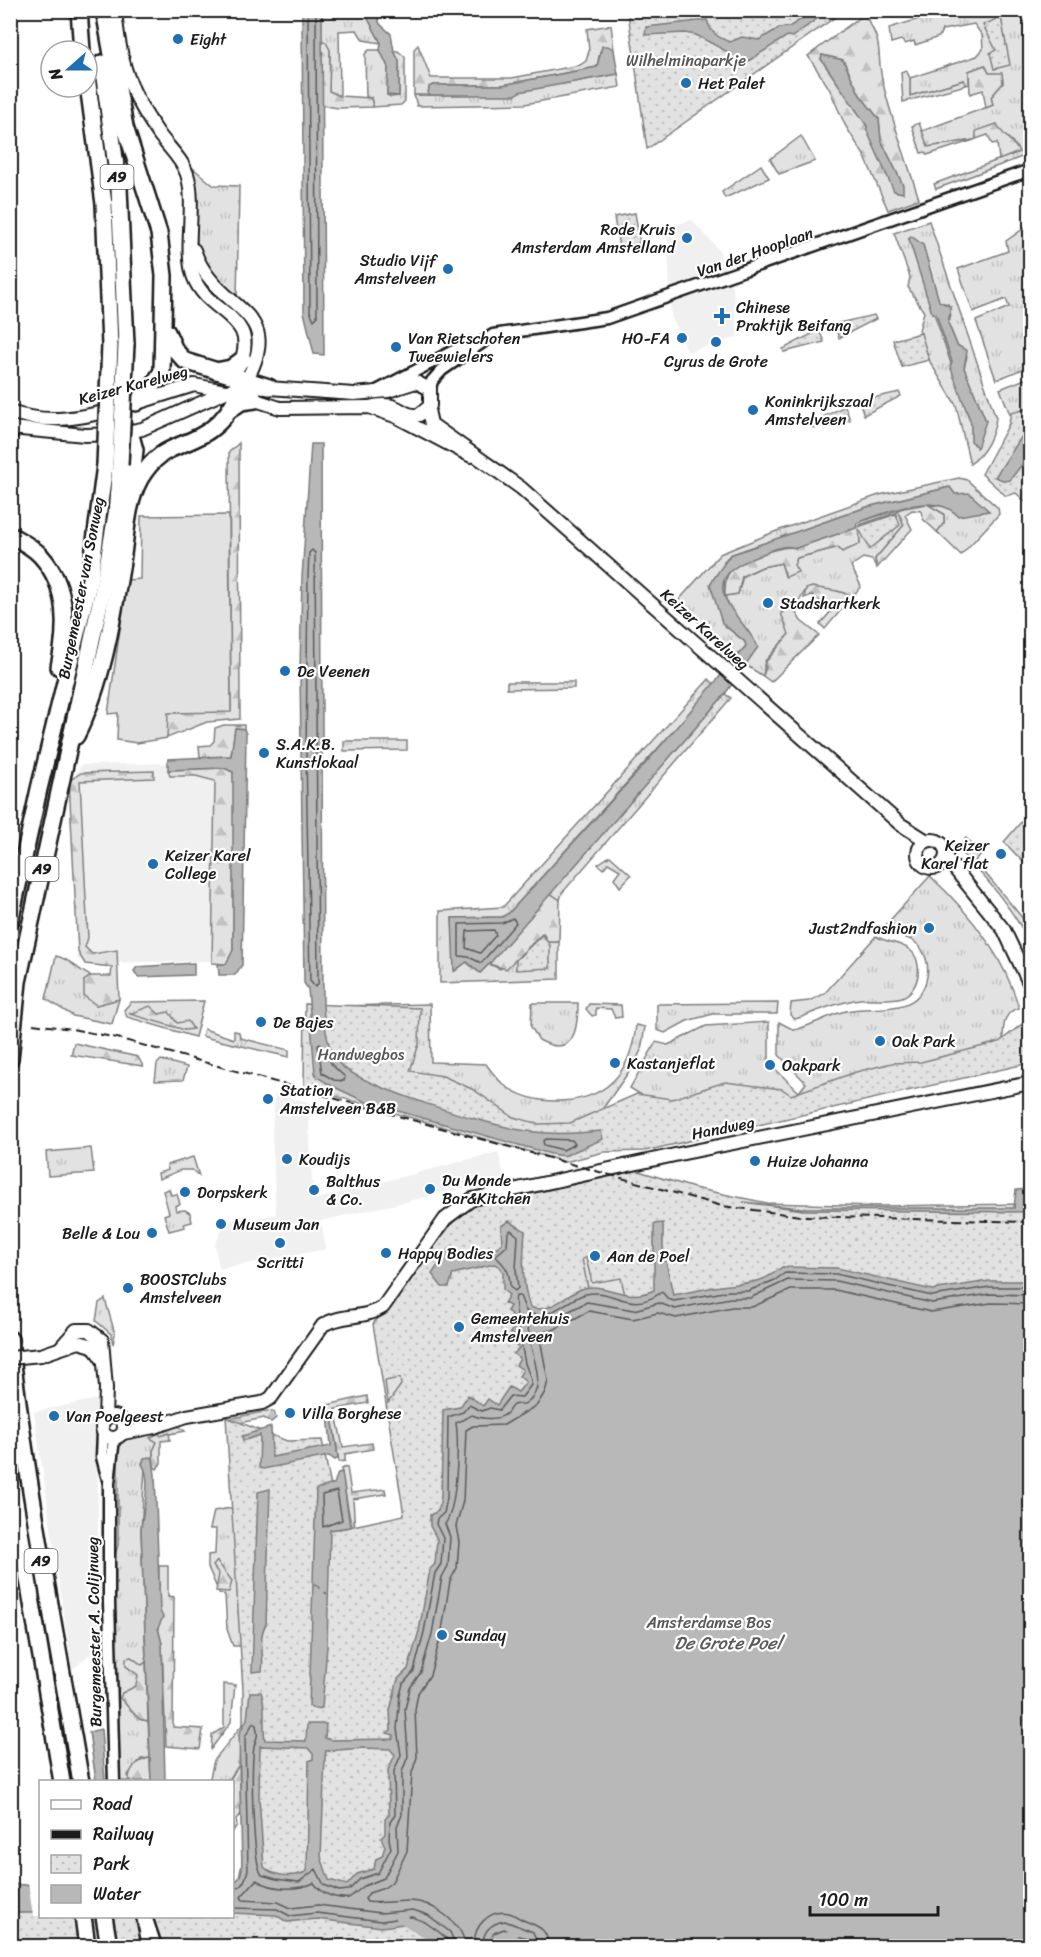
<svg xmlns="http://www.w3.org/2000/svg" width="1041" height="1957" font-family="Sriracha,sans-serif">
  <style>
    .built { fill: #f0f0f0 }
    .grass { fill: url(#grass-tufts); stroke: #7f7f7f; stroke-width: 1.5; fill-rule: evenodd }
    .forest { fill: url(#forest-firs); stroke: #7f7f7f; stroke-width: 1.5; fill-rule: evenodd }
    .park { fill: url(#park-dots); stroke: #7f7f7f; stroke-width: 1.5 }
    .garden { fill: #e2e2e2; stroke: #7f7f7f; stroke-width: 1.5 }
    .water { fill: #b8b8b8; stroke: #7a7a7a; stroke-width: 1.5; fill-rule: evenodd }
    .pier { fill: #fff }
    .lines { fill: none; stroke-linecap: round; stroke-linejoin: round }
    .shore { stroke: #5a5a5a; stroke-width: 1.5 }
    .canal { stroke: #b8b8b8; stroke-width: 9 }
    .ferry { stroke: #5a5a5a; stroke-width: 1.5; stroke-dasharray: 8 6; stroke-linecap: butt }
    .tertiary-casing { stroke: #1c1c1c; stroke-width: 15 }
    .secondary-casing { stroke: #1c1c1c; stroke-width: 16 }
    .motorway-casing { stroke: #1c1c1c; stroke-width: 20 }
    .tertiary { stroke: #fff; stroke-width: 10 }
    .secondary { stroke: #fff; stroke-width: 12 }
    .motorway { stroke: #fff; stroke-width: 15 }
    .rail { stroke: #1c1c1c; stroke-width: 2; stroke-dasharray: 9 4.5; stroke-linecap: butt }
    .secondary-bridge-casing { stroke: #1c1c1c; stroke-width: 16; stroke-linecap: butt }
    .motorway-bridge-casing { stroke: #1c1c1c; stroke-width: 20; stroke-linecap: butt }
    .secondary-bridge { stroke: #fff; stroke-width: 12 }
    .motorway-bridge { stroke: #fff; stroke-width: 15 }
    .poi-dot { fill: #1f6fb2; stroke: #fff; stroke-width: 2 }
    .labels { text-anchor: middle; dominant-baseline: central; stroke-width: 4.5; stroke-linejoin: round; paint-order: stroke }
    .shield { fill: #fff; stroke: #606060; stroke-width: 1.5 }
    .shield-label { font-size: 15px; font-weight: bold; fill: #1c1c1c }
    .poi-label { font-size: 16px; fill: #1c1c1c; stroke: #fff; text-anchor: start }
    .park-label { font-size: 16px; fill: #575757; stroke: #fff }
    .street-label { font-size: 16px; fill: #1c1c1c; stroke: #fff }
    .water-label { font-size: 18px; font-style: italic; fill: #5a5a5a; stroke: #fff }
  </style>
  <defs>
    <pattern id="grass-tufts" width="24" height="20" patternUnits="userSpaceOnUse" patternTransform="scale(1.5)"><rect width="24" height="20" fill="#e2e2e2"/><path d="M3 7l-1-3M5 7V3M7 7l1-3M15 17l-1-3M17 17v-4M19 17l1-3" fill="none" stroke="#c1c1c1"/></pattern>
    <pattern id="forest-firs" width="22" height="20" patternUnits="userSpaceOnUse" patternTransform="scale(1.5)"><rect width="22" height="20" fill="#e2e2e2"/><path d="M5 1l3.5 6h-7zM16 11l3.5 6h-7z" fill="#c1c1c1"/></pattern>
    <pattern id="park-dots" width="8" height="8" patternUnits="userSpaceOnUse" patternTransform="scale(1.5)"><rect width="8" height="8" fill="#e2e2e2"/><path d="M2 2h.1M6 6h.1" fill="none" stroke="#c1c1c1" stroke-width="1.8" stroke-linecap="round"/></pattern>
  </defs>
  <rect width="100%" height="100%" fill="#fff"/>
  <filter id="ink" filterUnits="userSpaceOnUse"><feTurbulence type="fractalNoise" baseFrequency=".0167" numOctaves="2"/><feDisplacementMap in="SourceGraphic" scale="12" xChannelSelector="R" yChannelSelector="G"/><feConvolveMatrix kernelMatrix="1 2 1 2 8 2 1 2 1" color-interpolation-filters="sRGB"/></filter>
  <g filter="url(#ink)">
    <!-- built -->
    <g class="built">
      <path d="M692 220 719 250 733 289 738 337 688 352 671 316 667 227Z"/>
      <path d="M230 762 222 961 92 963 77 959 76 773 81 765Z"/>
      <path d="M275 1094 308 1102 313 1200 498 1152 505 1179 321 1221 326 1249 219 1269 215 1245 225 1222 276 1215 272 1131Z"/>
      <path d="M97 1399 99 1646 72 1670 34 1412Z"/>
    </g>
    <!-- grass -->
    <g class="grass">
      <path d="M322 11H364L381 43 363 40 357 30 339 31 340 96 329 91 330 50 321 40Z"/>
      <path d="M946 11H1030V154L936 189 934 184 1019 152C1009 132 997 132 977 131L976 139 974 140 927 147 922 131 993 105 991 97 1003 83 1002 74 989 73 985 65 969 71V84L966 85 964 80 910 96V78L977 56 983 49 982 35 974 24 942 30 939 37 915 45 914 41 905 44 901 40 891 43 889 28Z"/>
      <path d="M369 50H380L388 67 387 95 391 97 399 96V61L394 51H398L405 57V101L401 105 373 107 371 98 366 97 365 54Z"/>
      <path d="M618 74 620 87 525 104 417 106 414 95C483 97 550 87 618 74Z"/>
      <path d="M801 136 815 161 779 174 770 159Z"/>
      <path d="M761 165 769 178 725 198 722 192Z"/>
      <path d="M194 169 213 185 239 186 237 302 205 272 197 249Z"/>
      <path d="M929 221 996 418C994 435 985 454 970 464L956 405 930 362 919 330 924 312 908 287 910 277 894 233ZM909 239 923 245 939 302 948 304 951 316 948 323 957 345 967 356 964 368 986 421 972 441 971 423Z"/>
      <path d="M1030 224V366L996 380 976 321 1009 307 1006 299 973 312 958 269 1008 251 1006 241Z"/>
      <path d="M1030 377V424L1005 435 1011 417 1000 389Z"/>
      <path d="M959 478 967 480 998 508 999 514 961 555 937 532 944 523V514L927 504 950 507 958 515 988 511 955 494 949 487 867 507 730 555 724 561 725 626 745 642 746 646 736 656 677 602 720 554 774 532 879 495Z"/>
      <path d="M898 512 904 525 875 559 877 568 872 560 863 558 851 566 861 586 853 596 837 591 806 589 795 609 793 608 789 634 765 661 763 676 744 664 758 647 729 608 725 596 738 594 743 576 762 567 781 563 785 576 797 558 839 547 842 551 860 544 858 525Z"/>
      <path d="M709 679 715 685 509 913 502 917 452 918 455 971 466 962 480 973 489 964 500 969 514 960 543 933 548 942H559V979L440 983V911L503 907Z"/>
      <path d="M507 682H574V688L507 689Z"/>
      <path d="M725 694 731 698 562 893 560 900 550 893Z"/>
      <path d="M344 741H407V750L344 751Z"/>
      <path d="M930 876C969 912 1004 955 1019 1008 999 1013 1005 1032 1002 1050L768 1106 654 1103 630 1088 656 1042 668 1045 706 1026 769 1022V1063L799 1092 806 1083 779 1055V1022L794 1030C812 1026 828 1015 846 1011 875 1005 916 1017 926 981 929 971 928 959 922 950 913 934 894 939 883 928Z"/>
      <path d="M876 936C887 943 900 942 910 950 924 961 920 991 902 997 889 1001 874 998 860 999 840 1002 821 1009 802 1017L795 1019 790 1015 791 1003 809 1001 824 994Z"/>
      <path d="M56 956C71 959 77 970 91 976L84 981 96 1005 119 999 112 1024 73 1016 46 999Z"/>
      <path d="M204 1001 195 1037 127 1017 124 1010 131 1002Z"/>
      <path d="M532 1003H578C578 1029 574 1059 539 1040L531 1027Z"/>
      <path d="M778 1003 777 1014H713L687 1021 665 1033 657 1030V1004Z"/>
      <path d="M430 1004 431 1062 486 1064C491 1071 497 1079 504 1085 519 1096 537 1101 556 1101 606 1101 631 1073 636 1025L645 1027 641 1050 635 1063 604 1107 598 1113 558 1135 429 1096 338 1006Z"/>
      <path d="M589 1004 621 1005 622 1017 615 1018 611 1009 596 1008V1015L592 1016 586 1009Z"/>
      <path d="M204 1029 234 1039V1031L239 1032 240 1038 289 1050V1057L208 1038 202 1036Z"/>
      <path d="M161 1060 187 1067 183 1080 155 1081 157 1064Z"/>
      <path d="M91 1148 94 1173 48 1176 46 1152Z"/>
      <path d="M193 1157 199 1176 192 1170H181L159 1179 158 1173 168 1170 167 1165Z"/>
      <path d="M169 1189 171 1195 177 1194 180 1204 175 1206 176 1211 185 1210 190 1213 192 1222 184 1224 185 1227 169 1231 164 1215 169 1213 163 1191Z"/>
      <path d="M105 1299 115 1334 113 1344 111 1334 96 1321 99 1303Z"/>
      <path d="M178 1426 185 1431 160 1436 153 1451V1459L149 1458 142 1463 145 1469 141 1530 146 1662 142 1665 131 1657 126 1666 138 1675 136 1687 122 1693 139 1719 148 1721 150 1758 141 1759 128 1775 129 1781H118L115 1734 114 1559 118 1545V1447L123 1438Z"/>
      <path d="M242 1506 241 1646H233L227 1629 225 1595 219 1593 208 1567V1555L215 1554 216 1529H210L214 1511Z"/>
      <path d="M247 1719 241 1731 239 1765 228 1781 209 1782 214 1760Z"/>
    </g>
    <!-- forest -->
    <g class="forest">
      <path d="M864 14C886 47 875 51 883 83 892 122 907 160 919 199L888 210 865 157 845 125 829 88 808 56ZM822 55 843 60 860 95 879 119 881 140 903 185 860 114 821 59Z"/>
      <path d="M611 25 614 50 600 51 597 67 502 85H433L429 87 428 95H414V49L418 45 431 78H512L580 65 586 61 589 51 587 29Z"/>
      <path d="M321 40 326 42 330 50 329 91 340 96 371 98 373 107 338 108 321 105Z"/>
      <path d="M985 65 989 73H1002L1003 83 991 97 993 105 986 108 983 90 970 94 969 71Z"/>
      <path d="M906 70 910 78V96L964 80 966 85 903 102 901 72Z"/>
      <path d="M919 123 928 147 974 140 927 155 925 152 921 153 912 126Z"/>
      <path d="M997 124C1002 136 1013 140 1019 152L999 160 997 143 992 144 988 135 976 139V131Z"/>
      <path d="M239 443 240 719 207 722 167 738V713L231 711 229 452Z"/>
      <path d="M927 504 944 514V523L937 532 923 519 921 511 912 510 905 515 912 529 877 568 875 559 904 525 898 512 859 525 860 544 842 552 838 547 797 558 794 565 798 572 786 577 781 563 762 567 742 576 738 594 725 596C725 586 725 576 732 568 741 559 785 544 796 548L856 528V523L904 508Z"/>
      <path d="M812 587 837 591 853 596 825 629 820 624 832 610 812 595 804 598 806 589Z"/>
      <path d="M793 608 801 621 819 635 771 682 763 676 766 667 764 664 789 634 781 613Z"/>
      <path d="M224 725H244V729L235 728 231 756 200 757 199 746 210 745 214 741 215 728Z"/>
      <path d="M224 768 233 772 234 785 233 951 226 964 212 963 215 781 196 776H170L168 770Z"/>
      <path d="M154 771V778L80 781 88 938 85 947 92 954 117 950 119 999 96 1005 84 996V981L91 976H111L112 967 85 964 78 952 69 781 81 773Z"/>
      <path d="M966 838 981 854 975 861 1025 921 1030 933V942C1011 908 986 876 957 849Z"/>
      <path d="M550 893 560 900 559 942H548L543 933 506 969 489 964Z"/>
      <path d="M150 1006 159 1014 169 1012 177 1023 188 1021 193 1029 185 1030 130 1014Z"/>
      <path d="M74 1043 138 1057 143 1066 71 1055Z"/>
      <path d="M367 1396 368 1403 335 1409 343 1447 372 1443 373 1449 345 1454V1461L339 1462 332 1416 328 1414 327 1417V1405Z"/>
      <path d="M268 1411 274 1412 276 1418 271 1422 264 1418 229 1425 227 1419Z"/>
      <path d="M158 1433 161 1436 169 1433 170 1440 161 1441V1463L157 1469 154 1466 153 1451 157 1442 150 1438Z"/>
      <path d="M347 1467 351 1493 385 1489 386 1494 353 1499 355 1530 352 1531 341 1469Z"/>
      <path d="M217 1561 232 1581 229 1592 216 1591 219 1574 213 1566Z"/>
      <path d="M159 1566H168V1596L174 1597 173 1727 203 1729 200 1749 166 1746 162 1644 158 1628Z"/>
      <path d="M131 1657 142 1665 146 1662 148 1721 139 1719 120 1698 122 1693 136 1686 138 1675 126 1666V1658Z"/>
      <path d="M224 1684 235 1685 231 1722 211 1749 212 1735 224 1727Z"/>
      <path d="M150 1758 151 1781H129C128 1769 138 1760 150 1758Z"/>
      <path d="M239 1765 241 1814 236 1819 237 1825 233 1831 232 1782H228Z"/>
    </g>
    <!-- park -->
    <g class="park">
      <path d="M648 10 844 11 647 149 628 13Z"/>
      <path d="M1001 17 1010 65 994 69 990 53 996 50 983 25Z"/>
      <path d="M635 213 640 243 619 247 614 217Z"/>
      <path d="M874 315 876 319 839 338 834 324Z"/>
      <path d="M819 330 824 342 784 352 783 349Z"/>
      <path d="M921 333 929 360 902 367 893 340Z"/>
      <path d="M899 392 901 396 864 415 859 401Z"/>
      <path d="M845 406 850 420 813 428 811 423Z"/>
      <path d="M1030 408V506L1016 493 1006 496 982 474 1009 424 1011 413Z"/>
      <path d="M896 514 900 525 870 549 858 527Z"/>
      <path d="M1027 815 1030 818V869L1004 842Z"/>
      <path d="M542 935 550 945V968L516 970V960Z"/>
      <path d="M305 1004 420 1008 419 1044 410 1071 443 1076 474 1090 513 1117 539 1124 570 1123 637 1094 672 1099 725 1082 782 1089 791 1095 856 1072 892 1063 921 1062 999 1042 1026 1021 1029 1063 645 1151 604 1152 565 1162 304 1087Z"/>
      <path d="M629 1168 694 1188 767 1203 877 1206 1030 1204V1946H11L10 1913 40 1912V1916H232L233 1891 238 1883 243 1859V1690L226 1417 287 1441 322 1440 339 1529 404 1515 373 1324 466 1206Z"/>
    </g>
    <!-- garden -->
    <g class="garden">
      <path d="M229 515 231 712 168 713 167 738 137 743 117 740 118 713 108 714 127 580 140 579 141 516Z"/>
      <path d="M610 856 631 875 620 887 614 878 620 870 608 863 603 869 598 864Z"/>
      <path d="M586 1258 592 1283 621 1278 625 1295 588 1288 582 1259Z"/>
      <path d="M400 1378 401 1385 388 1403 385 1381Z"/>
    </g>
    <!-- water -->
    <g class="water">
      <path d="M302 11H322L324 355 314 354 304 312Z"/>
      <path d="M364 11H376L380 24 391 34 394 51 399 61V96L387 95 388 67 380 50 381 43Z"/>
      <path d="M814 11H833L825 13 792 37 787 36 744 64 734 62 730 53 696 35 685 33 645 35 646 27 707 20C711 33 717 37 730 42L742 37 759 40 779 28 789 27Z"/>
      <path d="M602 46H608L614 50 618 74 519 92 516 95H428L429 87 433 85H502L597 67Z"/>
      <path d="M822 55 843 60 860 95 879 119 881 140 903 185V193L894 191 867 131V126L821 59Z"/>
      <path d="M911 236 923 245 939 301 951 307 948 323 957 345 967 351 964 368 986 421 977 448 971 441V423L950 366 952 362 936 314 932 313 909 239Z"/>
      <path d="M1030 424V454L1010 480 1005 481 995 477Z"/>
      <path d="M311 444H321L323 1006C325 1025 326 1048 339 1063 358 1086 494 1127 527 1131 553 1135 575 1134 601 1131L603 1139 564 1156 551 1154 366 1102 332 1086 317 1077 315 1073 308 989 304 983 300 671 302 577Z"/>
      <path d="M950 487 955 494 969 493 989 511 958 516C933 490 885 513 857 523L856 528 796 548C783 543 768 552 756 557 688 582 743 615 758 647L725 694 491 962 480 973 467 962 454 971 452 918 502 917 509 913 645 764 746 646 745 642 722 623 710 584 730 555 867 507Z"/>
      <path d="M235 728 244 729 246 734 242 965 235 975H219L218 964H226L233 950V772L224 768 168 770V759L231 756Z"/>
      <path d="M194 963V975L138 977 134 971 137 967Z"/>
      <path d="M1030 1189V1212L804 1210 743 1202 800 1208H1014L1016 1190Z"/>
      <path d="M509 1221 525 1231C523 1259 521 1281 530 1307 548 1315 565 1296 581 1289 604 1280 624 1304 654 1290V1224L663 1223V1247L673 1295C691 1292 711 1287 729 1285 753 1282 763 1283 782 1267L837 1268 932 1290 989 1281H1030V1946H527L524 1943 510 1940 504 1935 496 1940 501 1946H443L442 1942 422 1927 410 1923 382 1927 316 1919 287 1922 276 1915 233 1913V1884L240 1877 242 1869 239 1734 247 1719 250 1692H261C267 1708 262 1724 265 1740L306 1741 307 1724H326L325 1738 331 1740 393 1739 394 1735 387 1733 391 1730 390 1710 398 1679 408 1669 419 1631 430 1569 435 1564 437 1539 430 1526V1515L438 1511 441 1497 443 1410 460 1407 468 1395 483 1406 488 1399 497 1405 509 1387 518 1392 526 1382 519 1376 523 1370 516 1365 520 1359 514 1354 519 1348 512 1343 516 1337 510 1333 515 1326 508 1321 512 1315 507 1311 510 1306 504 1303 509 1295 503 1290V1272L499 1266 494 1264 453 1274 449 1287H442L432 1274 450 1248C468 1254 487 1257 502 1243L501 1226ZM260 1746 308 1748 313 1754V1759L309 1761 307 1871C295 1878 274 1877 264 1867L259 1798ZM363 1748 390 1749 395 1755 388 1770 389 1815 385 1819V1834L381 1838 385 1846 382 1856 376 1859 374 1869 357 1874 347 1885 329 1880 321 1857 325 1757 326 1751Z"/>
      <path d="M328 1414 332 1416 338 1458 335 1460 329 1456 263 1469 259 1468 260 1435 243 1441 242 1436 271 1427 272 1457 331 1446Z"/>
      <path d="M150 1457 153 1459 155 1475 160 1611 163 1617 158 1628 162 1644 165 1782 151 1781 150 1758 141 1530C142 1511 153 1480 142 1464L144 1458Z"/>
      <path d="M342 1472 350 1527 330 1530 327 1646 322 1708 315 1709 309 1706 316 1489 334 1484 338 1473Z"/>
      <path d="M270 1489 266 1624C257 1639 265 1655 262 1671L252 1672 258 1492Z"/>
      <path d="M101 1729 105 1781H96L89 1732Z"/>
      <path d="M10 1884 40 1886V1913H11Z"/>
    </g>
    <!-- pier -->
    <path class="pier" d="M28 1882 40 1883V1916H33Z"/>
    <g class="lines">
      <!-- shore -->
      <g class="shore">
        <path d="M308 10 310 311 314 320 317 317 316 10"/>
        <path d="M312 550 315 553 318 984 315 987 310 981 306 753 308 577 309 553Z"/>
        <path d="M513 918 516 923 481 963 469 957 459 956V924L502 923Z"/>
        <path d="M494 930 496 935 480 953 466 948 467 931Z"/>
        <path d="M320 1043 332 1065 345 1077 344 1081 334 1080 322 1073 318 1046Z"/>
        <path d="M546 1139 572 1140 575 1144 563 1150 544 1145 543 1141Z"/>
        <path d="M511 1230 518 1236 516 1269 518 1288 515 1291 510 1287C510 1271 506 1266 495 1256L507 1246 508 1232Z"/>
        <path d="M337 1491 342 1520 323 1527 322 1495Z"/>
        <path d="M232 1889C243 1889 246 1878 248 1869L245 1737 253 1723 256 1725C259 1740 256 1736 254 1747 251 1767 252 1862 262 1875L276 1879 299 1882 316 1869 324 1885 339 1891 349 1890 360 1879 378 1873 391 1848 389 1839 390 1822 395 1815 394 1771 401 1755 397 1729 400 1695 403 1684 414 1671 424 1632 435 1573 441 1564 443 1538 436 1524 437 1519 444 1513 447 1498 448 1417 463 1412 469 1405 482 1411 490 1408 499 1410 510 1396 522 1397 531 1385C532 1377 527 1371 525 1363 523 1354 513 1300 516 1296H520L526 1311C548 1325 565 1299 586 1294 614 1287 628 1316 662 1292L668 1299 674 1301 729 1291H748L775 1280 785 1273 836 1274 932 1296 990 1287H1030"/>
        <path d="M232 1908 277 1909 290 1916 317 1913 381 1921 412 1917 425 1922 439 1932 447 1939 449 1946"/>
        <path d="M456 1946 450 1932 428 1915 413 1910 381 1913 318 1905 291 1908 278 1902 243 1900 241 1897 256 1880C274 1890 295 1891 314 1883 323 1895 334 1899 349 1898L364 1886 384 1878 398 1851 397 1826 402 1815V1772L408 1756 405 1709 410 1688 421 1672 432 1634 442 1577 448 1566 450 1537 445 1524C457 1509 459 1444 456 1423L472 1415C481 1419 499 1421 507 1413 509 1411 510 1407 513 1405 517 1403 522 1406 526 1403 553 1384 524 1348 529 1323L548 1322 587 1302 634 1310 659 1303 675 1309 730 1298H750L788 1280 836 1281 932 1303 990 1294 1030 1295"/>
        <path d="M465 1946C464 1924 432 1901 410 1901 395 1901 382 1904 367 1902L365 1899 369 1893 384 1888 392 1882 407 1851 412 1773 417 1757 415 1710 418 1693 430 1675 441 1636 450 1581 457 1568 459 1542 456 1526 463 1501 466 1430 473 1426 504 1425 537 1405 545 1392 548 1381 539 1333 553 1330 589 1311 633 1319 658 1313 676 1318 732 1307H752L791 1290H835L931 1312 991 1303 1030 1304"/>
        <path d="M475 1946C472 1927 489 1909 509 1913 514 1914 517 1917 521 1919 536 1926 548 1927 548 1946"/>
        <path d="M484 1946C481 1932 491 1923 505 1921L533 1932 539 1946"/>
        <path d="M493 1946 490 1940 494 1933 504 1929 515 1935 528 1938 532 1946"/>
      </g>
      <!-- canal -->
      <g class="canal">
        <path d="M400 1917 445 1946"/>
        <path d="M481 1946 517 1931"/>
      </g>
      <!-- ferry -->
      <path class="ferry" d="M314 1583 327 1594"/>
      <defs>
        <g id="tertiary">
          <path d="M430 389 432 381 442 370 493 335 607 318 1030 170"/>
          <path d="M375 392 469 343"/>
          <path d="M103 1432 102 1457 107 1476"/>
          <path d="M114 1438 109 1483V1602L114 1782"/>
          <path d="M142 1916 148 1946"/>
          <path d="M146 1916 156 1946"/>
        </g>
        <g id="secondary">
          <path d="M115 10C120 63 128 89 158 133 167 146 182 159 187 174 197 204 183 251 194 278 208 315 262 316 239 366"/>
          <path d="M194 250C216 315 291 306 243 386"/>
          <path d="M246 397 280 408 369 407 395 416 471 456"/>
          <path d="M137 403 194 385 230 392"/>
          <path d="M428 410 431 424 521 488 900 824 927 841"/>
          <path d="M10 412C45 424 80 419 114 409"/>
          <path d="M10 428 85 435 117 434 142 429 239 386 354 394 388 391 416 382 430 389V406L419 415C399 417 401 399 369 407"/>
          <circle cx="932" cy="854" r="14"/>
          <path d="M946 858 1004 930 1030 985"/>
          <path d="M61 1347 76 1330H89L102 1340 106 1388 105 1419"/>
          <path d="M41 1355 79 1342 93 1346 103 1360"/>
          <circle cx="113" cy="1427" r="11"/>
          <path d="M123 1433 154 1427 187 1416 262 1403 271 1398 323 1325C341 1314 365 1319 383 1307L445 1219 472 1199 684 1153 1030 1083"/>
        </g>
        <g id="motorway">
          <path d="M79 10 82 51"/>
          <path d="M104 10 125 127 159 233 164 276 162 371 151 389 136 403"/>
          <path d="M102 63 119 188 126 344"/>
          <path d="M87 77 104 204 110 345"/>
          <path d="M167 332 175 350 185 361 269 387"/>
          <path d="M216 371 231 368 243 359"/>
          <path d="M231 409 241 402 255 400"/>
          <path d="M10 430 14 429"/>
          <path d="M130 495 135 450 130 432"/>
          <path d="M10 535C21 541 33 547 41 556 69 587 67 629 59 667"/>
          <path d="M76 736C102 685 112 624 121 568 126 540 126 504 140 479 162 442 182 450 210 430 224 420 230 409 238 395"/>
          <path d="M10 922 39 789 90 579 105 465"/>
          <path d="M10 1059 18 982 104 584 116 514 120 465"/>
          <path d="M10 1339C27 1488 56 1634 81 1782"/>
          <path d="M10 1472 62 1782"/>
          <path d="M83 1916 87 1946"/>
          <path d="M104 1916 109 1946"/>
        </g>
      </defs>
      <!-- tertiary casing -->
      <use href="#tertiary" class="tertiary-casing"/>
      <!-- secondary casing -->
      <use href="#secondary" class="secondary-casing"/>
      <!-- motorway casing -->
      <use href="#motorway" class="motorway-casing"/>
      <!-- tertiary -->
      <use href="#tertiary" class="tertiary"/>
      <!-- secondary -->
      <use href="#secondary" class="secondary"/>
      <!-- motorway -->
      <use href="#motorway" class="motorway"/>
      <!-- rail -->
      <path class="rail" d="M33 1024 72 1029 117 1038 722 1206 801 1216 1030 1222"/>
      <defs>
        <path id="secondary-bridge" d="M10 1358 41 1355"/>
        <g id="motorway-bridge">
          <path d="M105 465 110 345"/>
          <path d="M120 465 126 344"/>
        </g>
      </defs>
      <!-- secondary-bridge casing -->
      <use href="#secondary-bridge" class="secondary-bridge-casing"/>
      <!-- motorway-bridge casing -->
      <use href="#motorway-bridge" class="motorway-bridge-casing"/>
      <!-- secondary-bridge -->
      <use href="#secondary-bridge" class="secondary-bridge"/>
      <!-- motorway-bridge -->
      <use href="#motorway-bridge" class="motorway-bridge"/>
    </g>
  </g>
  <!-- markers -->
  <g class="poi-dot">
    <circle cx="178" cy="39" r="6"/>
    <circle cx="686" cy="83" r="6"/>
    <circle cx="687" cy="238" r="6"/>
    <circle cx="448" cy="269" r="6"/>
    <path d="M719 307h6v6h6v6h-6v6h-6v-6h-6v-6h6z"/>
    <circle cx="682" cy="338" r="6"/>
    <circle cx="716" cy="342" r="6"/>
    <circle cx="396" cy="347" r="6"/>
    <circle cx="753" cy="410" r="6"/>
    <circle cx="768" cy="603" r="6"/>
    <circle cx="285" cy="671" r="6"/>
    <circle cx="264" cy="753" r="6"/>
    <circle cx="1001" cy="854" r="6"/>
    <circle cx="153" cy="864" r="6"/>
    <circle cx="929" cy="928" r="6"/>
    <circle cx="261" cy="1022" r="6"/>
    <circle cx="880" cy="1041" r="6"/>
    <circle cx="615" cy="1063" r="6"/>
    <circle cx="770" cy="1065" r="6"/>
    <circle cx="268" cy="1099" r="6"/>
    <circle cx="287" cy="1159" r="6"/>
    <circle cx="755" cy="1161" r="6"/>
    <circle cx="430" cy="1189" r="6"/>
    <circle cx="314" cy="1190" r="6"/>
    <circle cx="185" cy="1192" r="6"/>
    <circle cx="221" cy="1224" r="6"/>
    <circle cx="152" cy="1233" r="6"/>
    <circle cx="280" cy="1243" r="6"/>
    <circle cx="386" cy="1253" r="6"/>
    <circle cx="595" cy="1256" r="6"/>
    <circle cx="128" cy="1288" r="6"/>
    <circle cx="459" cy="1327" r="6"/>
    <circle cx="290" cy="1413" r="6"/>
    <circle cx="54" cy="1416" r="6"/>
    <circle cx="442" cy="1635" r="6"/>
  </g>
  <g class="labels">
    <!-- shield labels -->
    <g class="shield">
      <rect x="100.5" y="165" width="33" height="24" rx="4.5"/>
      <rect x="25.5" y="857" width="33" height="24" rx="4.5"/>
      <rect x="24.5" y="1549" width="33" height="24" rx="4.5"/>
    </g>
    <g class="shield-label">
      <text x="117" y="177">A9</text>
      <text x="42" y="869">A9</text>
      <text x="41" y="1561">A9</text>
    </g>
    <!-- poi labels -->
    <g class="poi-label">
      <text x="190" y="39">Eight</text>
      <text x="698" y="83">Het Palet</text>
      <text x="675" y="229" text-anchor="end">Rode Kruis<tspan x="675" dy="18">Amsterdam Amstelland</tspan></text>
      <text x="436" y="260" text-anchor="end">Studio Vijf<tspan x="436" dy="18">Amstelveen</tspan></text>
      <text x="736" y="307">Chinese<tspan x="736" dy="18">Praktijk Beifang</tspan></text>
      <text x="408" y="338">Van Rietschoten<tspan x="408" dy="18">Tweewielers</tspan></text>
      <text x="670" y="338" text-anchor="end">HO-FA</text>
      <text x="716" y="361" text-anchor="middle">Cyrus de Grote</text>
      <text x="765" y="401">Koninkrijkszaal<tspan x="765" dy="18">Amstelveen</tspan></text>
      <text x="780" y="603">Stadshartkerk</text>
      <text x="297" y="671">De Veenen</text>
      <text x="276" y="744">S.A.K.B.<tspan x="276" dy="18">Kunstlokaal</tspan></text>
      <text x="989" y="845" text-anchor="end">Keizer<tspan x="989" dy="18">Karel flat</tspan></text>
      <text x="165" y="855">Keizer Karel<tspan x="165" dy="18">College</tspan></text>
      <text x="917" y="928" text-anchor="end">Just2ndfashion</text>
      <text x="273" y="1022">De Bajes</text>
      <text x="892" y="1041">Oak Park</text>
      <text x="627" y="1063">Kastanjeflat</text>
      <text x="782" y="1065">Oakpark</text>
      <text x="280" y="1090">Station<tspan x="280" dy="18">Amstelveen B&amp;B</tspan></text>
      <text x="299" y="1159">Koudijs</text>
      <text x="767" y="1161">Huize Johanna</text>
      <text x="442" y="1180">Du Monde<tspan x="442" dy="18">Bar&amp;Kitchen</tspan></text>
      <text x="326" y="1181">Balthus<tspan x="326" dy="18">&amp; Co.</tspan></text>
      <text x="197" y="1192">Dorpskerk</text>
      <text x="233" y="1224">Museum Jan</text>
      <text x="140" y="1233" text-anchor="end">Belle &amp; Lou</text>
      <text x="398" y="1253">Happy Bodies</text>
      <text x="607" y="1256">Aan de Poel</text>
      <text x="280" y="1262" text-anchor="middle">Scritti</text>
      <text x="140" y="1279">BOOSTClubs<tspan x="140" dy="18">Amstelveen</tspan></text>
      <text x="471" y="1318">Gemeentehuis<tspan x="471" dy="18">Amstelveen</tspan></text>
      <text x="302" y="1413">Villa Borghese</text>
      <text x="66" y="1416">Van Poelgeest</text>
      <text x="454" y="1635">Sunday</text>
    </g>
    <!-- park labels -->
    <g class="park-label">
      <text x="686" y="60">Wilhelminaparkje</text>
      <text x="361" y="1054">Handwegbos</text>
      <text x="709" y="1622">Amsterdamse Bos</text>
    </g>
    <!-- street labels -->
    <g class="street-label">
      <text transform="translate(755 252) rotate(-19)">Van der Hooplaan</text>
      <text transform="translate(133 385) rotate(-15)">Keizer Karelweg</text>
      <text transform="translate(81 588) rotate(-79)">Burgemeester van Sonweg</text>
      <text transform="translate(705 629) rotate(42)">Keizer Karelweg</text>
      <text transform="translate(723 1128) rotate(-11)">Handweg</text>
      <text transform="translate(94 1632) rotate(-91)">Burgemeester A. Colijnweg</text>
    </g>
    <!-- water labels -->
    <g class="water-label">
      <text x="728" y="1643">De Grote Poel</text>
    </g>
  </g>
  <!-- margin -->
  <rect width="1041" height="1957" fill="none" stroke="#fff" stroke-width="36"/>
  <rect x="18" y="18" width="1005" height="1921" fill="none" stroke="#1c1c1c" stroke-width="2" filter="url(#ink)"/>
  <!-- legend -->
  <rect x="39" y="1780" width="195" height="138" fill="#ffffff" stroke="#a4a4a4" stroke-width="1.5"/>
  <rect x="51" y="1800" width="30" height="9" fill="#ffffff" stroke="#a4a4a4" stroke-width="1.5"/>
  <text x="93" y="1810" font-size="18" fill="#1c1c1c">Road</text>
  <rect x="51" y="1830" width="30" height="9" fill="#1c1c1c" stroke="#a4a4a4" stroke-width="1.5"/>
  <text x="93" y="1840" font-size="18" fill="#1c1c1c">Railway</text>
  <rect x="51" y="1855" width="30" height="18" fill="url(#park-dots)" stroke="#a4a4a4" stroke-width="1.5"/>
  <text x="93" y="1870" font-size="18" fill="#1c1c1c">Park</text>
  <rect x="51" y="1885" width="30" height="18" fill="#b8b8b8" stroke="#a4a4a4" stroke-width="1.5"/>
  <text x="93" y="1900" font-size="18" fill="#1c1c1c">Water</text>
  <!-- north arrow -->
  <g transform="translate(69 69) rotate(249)"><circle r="28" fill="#ffffff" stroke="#a4a4a4" stroke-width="1.5"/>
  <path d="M0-4.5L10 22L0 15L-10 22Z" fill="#1f6fb2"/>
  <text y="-9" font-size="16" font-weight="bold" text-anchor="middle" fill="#1c1c1c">N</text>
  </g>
  <!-- scale -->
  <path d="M810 1906v9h128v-9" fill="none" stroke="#1c1c1c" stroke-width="3"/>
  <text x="819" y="1906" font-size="18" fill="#1c1c1c" stroke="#ffffff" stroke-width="4.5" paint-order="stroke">100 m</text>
</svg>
